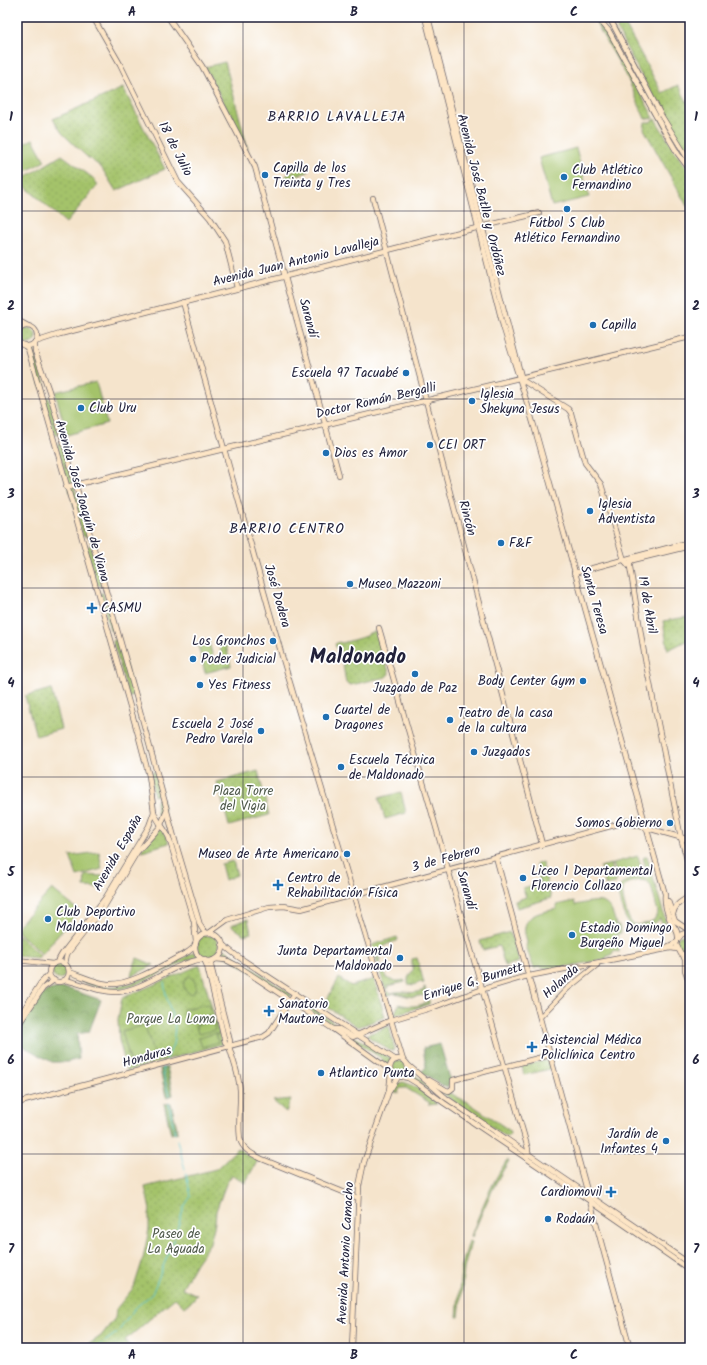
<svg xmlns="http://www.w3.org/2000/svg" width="707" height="1365" font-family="Kalam,sans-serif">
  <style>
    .grass { fill: url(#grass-dots); stroke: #637253 }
    .forest { fill: url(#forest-crowns); stroke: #52664d }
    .pitch { fill: #a4c36b; stroke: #637253; fill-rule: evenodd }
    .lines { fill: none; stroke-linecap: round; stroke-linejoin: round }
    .stream { stroke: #5ac7d0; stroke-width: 1 }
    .secondary-casing { stroke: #6c666e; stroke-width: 6 }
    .secondary { stroke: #fde5c5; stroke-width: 4.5 }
    .grid { fill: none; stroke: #22223b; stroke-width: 1; stroke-opacity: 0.55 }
    .poi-dot { fill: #1f6fb2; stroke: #fff; stroke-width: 1.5 }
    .labels { text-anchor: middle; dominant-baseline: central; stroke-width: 3.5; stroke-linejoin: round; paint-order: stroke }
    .street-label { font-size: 13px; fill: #22223b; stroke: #fff }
    .poi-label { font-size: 13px; fill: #22223b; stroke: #fff; text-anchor: start }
    .park-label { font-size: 13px; fill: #505a4c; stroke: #fff }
    .neighbourhood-label { font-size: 14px; letter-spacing: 1px; fill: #22223b; stroke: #fff }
    .town-label { font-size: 21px; font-weight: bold; fill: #22223b; stroke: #fff }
    .neatline { fill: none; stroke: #22223b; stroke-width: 1.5 }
    .grid-label { font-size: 13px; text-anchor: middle; font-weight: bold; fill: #22223b }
  </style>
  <defs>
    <pattern id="grass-dots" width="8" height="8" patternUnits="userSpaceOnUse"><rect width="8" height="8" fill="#a4c36b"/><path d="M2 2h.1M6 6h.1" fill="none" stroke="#8da75e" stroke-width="1.8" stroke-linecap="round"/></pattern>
    <pattern id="forest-crowns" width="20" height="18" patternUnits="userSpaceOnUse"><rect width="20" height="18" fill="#83a95f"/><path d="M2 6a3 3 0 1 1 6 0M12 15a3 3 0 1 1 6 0" fill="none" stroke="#6b8950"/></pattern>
  </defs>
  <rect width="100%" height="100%" fill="#fff"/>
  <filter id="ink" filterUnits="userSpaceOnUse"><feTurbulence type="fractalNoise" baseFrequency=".025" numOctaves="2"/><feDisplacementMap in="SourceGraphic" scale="8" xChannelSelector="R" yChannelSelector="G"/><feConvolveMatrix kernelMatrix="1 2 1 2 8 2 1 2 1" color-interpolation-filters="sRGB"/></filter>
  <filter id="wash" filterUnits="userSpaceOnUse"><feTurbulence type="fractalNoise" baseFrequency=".012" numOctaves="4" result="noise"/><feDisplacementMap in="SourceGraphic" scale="16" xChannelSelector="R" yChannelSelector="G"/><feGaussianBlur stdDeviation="0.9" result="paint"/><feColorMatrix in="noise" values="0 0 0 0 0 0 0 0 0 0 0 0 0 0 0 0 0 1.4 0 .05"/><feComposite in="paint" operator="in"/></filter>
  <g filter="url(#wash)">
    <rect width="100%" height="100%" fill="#f5e4cc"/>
    <!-- grass -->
    <g class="grass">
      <path d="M600 17H607L646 92 671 137 690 167 670 137 611 30Z"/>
      <path d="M612 17H621L662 93 678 85 690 107V158C673 131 657 103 641 75 631 56 620 37 612 17Z"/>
      <path d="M597 21 608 34 654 118 645 119 627 77 596 23Z"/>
      <path d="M225 62 248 150 205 67Z"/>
      <path d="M123 88 165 169 116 191 101 167 86 156 62 133 53 119Z"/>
      <path d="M655 119 675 151 690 172V205L687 206 644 129 645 122H650Z"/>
      <path d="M62 155 93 178 98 185 66 223 19 181Z"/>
      <path d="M306 162 308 172 284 179 287 175Z"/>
      <circle cx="28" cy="336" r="8"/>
      <path d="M33 347 45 386 43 388H41L29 348Z"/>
      <path d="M45 397 49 398 59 433 57 435H55L44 399Z"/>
      <path d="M59 444H62L73 483 68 485 57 445Z"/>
      <path d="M74 486 88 535 86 537 83 536 69 488Z"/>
      <path d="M90 545 91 547 102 583 100 586 97 585 86 548Z"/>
      <path d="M100 593H103C107 606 111 617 115 629L113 631 110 630Z"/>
      <path d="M687 617 690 628V639L668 650 663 621Z"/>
      <path d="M373 632H376C382 639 380 650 383 658 385 664 389 668 389 674L386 677 351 685 346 683 343 665 335 644 339 642 342 643 367 636 369 633Z"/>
      <path d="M115 639 118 640 134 695 129 698 113 642Z"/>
      <path d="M209 642 214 661 223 659 219 644 225 642 231 666 205 673 198 645Z"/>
      <path d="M51 689 61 729 36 736 25 696Z"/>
      <path d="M155 771 161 794 154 796 150 773H152Z"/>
      <path d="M258 771 269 815 229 826 217 782Z"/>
      <path d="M401 792 406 813 385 819 379 798Z"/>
      <path d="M162 798 164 809 161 820 157 813 156 801 157 799Z"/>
      <path d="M161 828H162L169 843 142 851 141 850Z"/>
      <path d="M233 861 237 875 225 880 221 864Z"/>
      <path d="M542 862 551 898 517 908 515 901 526 897 523 888 540 883 538 875 539 874 536 864Z"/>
      <path d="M248 919 251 933 244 935 231 925Z"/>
      <path d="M510 932 519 962 505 966 499 946 483 950 480 941Z"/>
      <path d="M690 932V956L683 955 676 945 678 937Z"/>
      <path d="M17 934 40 955 38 958 17 956Z"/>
      <circle cx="208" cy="946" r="11"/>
      <path d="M397 937 398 939 397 941C387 943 380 947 377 958H380L379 964 381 968 379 969 372 945Z"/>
      <path d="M224 949 292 995 291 997 231 959 221 955Z"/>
      <path d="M195 952 198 957 188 960 133 986 122 989 106 990 69 978 71 975 105 987 121 986 133 983Z"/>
      <path d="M137 958 154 965 132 976 131 975Z"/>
      <path d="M417 958 424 983 423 984 421 982 414 985 408 984V978L414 968 412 967V959Z"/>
      <circle cx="59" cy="972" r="7"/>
      <path d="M200 965 222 1044 127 1071 119 1040 118 1019 122 998Z"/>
      <path d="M382 971 386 975 385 977C391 981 397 982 404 980L405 982 388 986 389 988 385 989 380 972Z"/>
      <path d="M339 978 351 986 374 979 385 1017 358 1027 324 1005Z"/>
      <path d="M424 987H425L427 996 424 997 423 995C410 999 406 995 394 993L387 996 386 992 389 991 391 993C404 989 411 996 424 990Z"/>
      <path d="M427 1000H429V1004L394 1015 399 1004C409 1007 418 1007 427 1002Z"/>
      <path d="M297 1001 308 1007 314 1009 352 1035 333 1026Z"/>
      <path d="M389 1026 394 1046 393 1051 389 1050 366 1035Z"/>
      <path d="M355 1037 392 1059 388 1066 381 1058 352 1039Z"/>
      <path d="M548 1060 550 1069 524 1075 522 1066Z"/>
      <circle cx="399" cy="1068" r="7"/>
      <path d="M412 1073 464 1113 444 1100 410 1076Z"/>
      <path d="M403 1082C416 1085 426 1095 437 1104L428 1105 430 1103 406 1088H400L398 1093 393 1091 397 1084Z"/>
      <path d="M440 1088 469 1103 509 1130 510 1134 507 1137 461 1107 439 1090Z"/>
      <path d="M291 1099 286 1112 273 1101Z"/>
      <path d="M238 1148 247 1155 258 1160 245 1183 232 1175 226 1184 216 1211 215 1223 210 1243 196 1263 182 1288 197 1295 189 1304 184 1307 175 1298C158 1311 142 1327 125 1340L131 1348H117L116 1346 113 1348H83L101 1336 115 1318 116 1309 134 1287 143 1259 149 1229V1214L150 1210 145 1187 216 1169Z"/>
      <path d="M507 1160 509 1161C493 1185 483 1210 472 1237L471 1236C481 1209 491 1184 507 1160Z"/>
      <path d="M469 1241 471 1242 464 1269 459 1317H457L461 1269Z"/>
    </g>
    <!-- forest -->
    <g class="forest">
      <path d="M58 988 69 989 101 1000 89 1032 77 1034 79 1059 67 1062H52L17 1043V1033L39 998 46 991Z"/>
      <path d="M440 1044 451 1082 447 1088 421 1072 426 1067 423 1048Z"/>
      <path d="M167 1067 173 1095 166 1097 160 1069Z"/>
      <path d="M171 1103 178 1132 171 1134 164 1104Z"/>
    </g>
    <!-- pitch -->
    <g class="pitch">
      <path d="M33 139 45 161 17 176V147Z"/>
      <path d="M576 148 589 197 552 206 539 158Z"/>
      <path d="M96 382 107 424 67 435 55 392Z"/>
      <path d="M99 852 102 869 77 876 70 856Z"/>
      <path d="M638 856 642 870 617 878 613 863Z"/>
      <path d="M647 856 666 922 662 924 660 918C657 923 653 924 647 926 642 927 637 929 632 926 625 923 616 895 619 888 622 883 626 881 632 879L631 876 633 875 634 878 642 877 649 879 643 858ZM639 880 647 881 651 886 658 912 654 920C648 923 638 927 632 923 627 919 620 892 624 887 627 882 634 882 639 880Z"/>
      <path d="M611 864 616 883 606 886 600 867Z"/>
      <path d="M85 875 103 876 102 888 84 887Z"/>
      <path d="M52 889 79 911 42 954 17 931V927Z"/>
      <path d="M574 901 575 905C599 900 610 896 616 925H619L621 933 617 934 619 944V952L614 950 612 954 606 957V959L549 970 548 968H542L539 966 535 969C530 962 529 953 526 946 528 942 526 938 525 934 522 914 542 912 557 909L556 905Z"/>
      <path d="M189 976C195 980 197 984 195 991L191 994C182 990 181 981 189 976Z"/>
      <path d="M208 1004 211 1013 203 1018H185L183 1009Z"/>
      <path d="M213 1021 215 1030 198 1034 196 1025Z"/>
      <path d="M145 1025 154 1057 131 1064 122 1031Z"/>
      <path d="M216 1033 218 1042 202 1047 199 1038Z"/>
    </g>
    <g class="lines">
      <!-- stream -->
      <g class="stream">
        <path d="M164 982 166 995 175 1027 173 1045 166 1060"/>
        <path d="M163 1067V1074L169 1096"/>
        <path d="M169 1103 175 1134"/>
        <path d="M177 1140 185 1169"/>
        <path d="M96 1348 118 1332 135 1308 152 1294 173 1242 184 1207 191 1196 186 1174"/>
      </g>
    </g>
  </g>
  <g filter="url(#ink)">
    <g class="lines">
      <defs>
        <g id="secondary">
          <path d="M93 17 120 64 178 182 210 218 225 241 237 288"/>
          <path d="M168 17 202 66 255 167 339 475"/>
          <path d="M425 17 503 326C513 359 524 392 534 426L665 894C664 902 667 913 670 920 673 927 678 929 678 937"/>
          <path d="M428 17 522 380 568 409 571 413 585 463 601 484 624 560 630 567 645 659 681 838 690 870"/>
          <path d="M597 17 609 31 662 127 678 154 690 170"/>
          <path d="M609 17 661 115 690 162"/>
          <path d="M373 198 542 844"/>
          <path d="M183 302 282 656 403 1060"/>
          <path d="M17 320 28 326"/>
          <circle cx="27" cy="336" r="10"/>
          <path d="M35 342V351L49 391 136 696 167 810 160 827 137 852 104 907 67 954 65 964"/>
          <path d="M35 342 60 334 439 237 539 213"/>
          <path d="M24 345 28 349C65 479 101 609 139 738L149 776 154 812C157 822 165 828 169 838L194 922 196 942"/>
          <path d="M66 487 690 337"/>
          <path d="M630 567V562L633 560 690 546"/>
          <path d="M574 573 690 542"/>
          <path d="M379 628 528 1149V1155L526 1158"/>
          <path d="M167 811 176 844 200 925 203 930 207 933"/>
          <path d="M627 821 643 817"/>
          <path d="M496 857 630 1348"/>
          <path d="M668 901 675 921 690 931"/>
          <path d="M673 914C675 904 682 901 690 896"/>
          <path d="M209 933 227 920 269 907 284 906 301 909 626 822 690 840"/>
          <circle cx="209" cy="947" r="14"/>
          <path d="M678 939 682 934 690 932"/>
          <path d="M222 944 237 956 396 1060"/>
          <path d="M677 946 681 954 690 956"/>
          <path d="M667 947 677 942"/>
          <path d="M683 955 685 960V970L690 984"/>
          <path d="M204 959 207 966 225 1042 229 1046"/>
          <path d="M215 959 226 960 238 966 333 1029 390 1070"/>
          <path d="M17 960 53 964"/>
          <path d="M213 960 211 966 230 1041 229 1046C233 1061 239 1074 240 1090 241 1103 237 1132 241 1142 245 1151 254 1155 262 1159L358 1198"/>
          <path d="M58 961 62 954 106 897 149 826 154 812"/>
          <circle cx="59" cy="972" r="10"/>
          <path d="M69 972C82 976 95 983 108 984 131 986 167 962 188 952L193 948 196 943"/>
          <path d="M687 972 690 958"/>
          <path d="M64 980C83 983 99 993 118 992 146 989 173 963 203 959"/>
          <path d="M540 1017 567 989 597 965"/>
          <path d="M17 1020 40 984 49 974"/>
          <path d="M17 1027 43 988 54 980"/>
          <path d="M333 1029H339L353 1037 391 1020 434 1007 480 990 524 977 671 948 677 949"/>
          <circle cx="399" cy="1068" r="9"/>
          <path d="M408 1065 446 1098 690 1264"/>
          <path d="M403 1077 408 1078 418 1084 444 1103 590 1201 690 1270"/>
          <path d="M429 1080 446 1090 449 1091 453 1088V1080L550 1055"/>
          <path d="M390 1090 398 1077"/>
          <path d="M17 1103 263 1037 269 1033 273 1027 295 993"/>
          <path d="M352 1348 359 1186 364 1162 389 1091 391 1072"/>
        </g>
      </defs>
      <!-- secondary casing -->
      <use href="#secondary" class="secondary-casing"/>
      <!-- secondary -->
      <use href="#secondary" class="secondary"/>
    </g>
  </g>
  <!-- grid -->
  <path class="grid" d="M243 17V1348M464 17V1348M17 211H690M17 399H690M17 588H690M17 777H690M17 966H690M17 1154H690"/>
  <!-- markers -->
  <g class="poi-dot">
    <circle cx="265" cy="175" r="4"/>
    <circle cx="564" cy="177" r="4"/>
    <circle cx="567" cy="209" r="4"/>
    <circle cx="593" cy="325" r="4"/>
    <circle cx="406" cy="373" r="4"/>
    <circle cx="472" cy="401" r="4"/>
    <circle cx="81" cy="408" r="4"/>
    <circle cx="430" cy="445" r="4"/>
    <circle cx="326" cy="453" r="4"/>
    <circle cx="590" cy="511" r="4"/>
    <circle cx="501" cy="543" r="4"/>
    <circle cx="350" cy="584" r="4"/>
    <path d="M90 602h4v4h4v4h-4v4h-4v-4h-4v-4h4z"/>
    <circle cx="273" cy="641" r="4"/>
    <circle cx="193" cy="659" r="4"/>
    <circle cx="415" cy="674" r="4"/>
    <circle cx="583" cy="681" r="4"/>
    <circle cx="200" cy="685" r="4"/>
    <circle cx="326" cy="717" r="4"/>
    <circle cx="450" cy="720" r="4"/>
    <circle cx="261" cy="731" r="4"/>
    <circle cx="474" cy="752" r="4"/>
    <circle cx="341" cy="767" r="4"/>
    <circle cx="670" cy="823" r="4"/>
    <circle cx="347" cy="854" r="4"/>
    <circle cx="523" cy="878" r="4"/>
    <path d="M276 879h4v4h4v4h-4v4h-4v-4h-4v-4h4z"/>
    <circle cx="48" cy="919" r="4"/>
    <circle cx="572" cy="935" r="4"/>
    <circle cx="400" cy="958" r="4"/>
    <path d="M267 1005h4v4h4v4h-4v4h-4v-4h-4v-4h4z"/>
    <path d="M530 1041h4v4h4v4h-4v4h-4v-4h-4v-4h4z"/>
    <circle cx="321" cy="1073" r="4"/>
    <circle cx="666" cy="1141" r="4"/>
    <path d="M609 1186h4v4h4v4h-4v4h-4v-4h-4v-4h4z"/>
    <circle cx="548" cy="1219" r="4"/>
  </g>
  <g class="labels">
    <!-- street labels -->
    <g class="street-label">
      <text transform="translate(175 149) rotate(63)">18 de Julio</text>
      <text transform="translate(481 195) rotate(76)">Avenida José Batlle y Ordóñez</text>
      <text transform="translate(296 262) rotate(-14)">Avenida Juan Antonio Lavalleja</text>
      <text transform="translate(308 318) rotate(75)">Sarandí</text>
      <text transform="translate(376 401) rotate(-13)">Doctor Román Bergalli</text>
      <text transform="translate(82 501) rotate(74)">Avenida José Joaquín de Viana</text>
      <text transform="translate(467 518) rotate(75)">Rincón</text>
      <text transform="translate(277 596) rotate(74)">José Dodera</text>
      <text transform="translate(594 600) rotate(74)">Santa Teresa</text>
      <text transform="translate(647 605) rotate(80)">19 de Abril</text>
      <text transform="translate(118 853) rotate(-60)">Avenida España</text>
      <text transform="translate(446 859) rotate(-15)">3 de Febrero</text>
      <text transform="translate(466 890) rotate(74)">Sarandí</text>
      <text transform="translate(473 982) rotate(-17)">Enrique G. Burnett</text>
      <text transform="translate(561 982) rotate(-42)">Holanda</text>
      <text transform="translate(147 1057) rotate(-16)">Honduras</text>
      <text transform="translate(346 1253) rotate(-87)">Avenida Antonio Camacho</text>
    </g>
    <!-- poi labels -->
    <g class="poi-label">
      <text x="273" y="168">Capilla de los<tspan x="273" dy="15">Treinta y Tres</tspan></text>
      <text x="572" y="170">Club Atlético<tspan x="572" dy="15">Fernandino</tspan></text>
      <text x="567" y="223" text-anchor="middle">Fútbol 5 Club<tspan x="567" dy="15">Atlético Fernandino</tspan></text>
      <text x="601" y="325">Capilla</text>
      <text x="398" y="373" text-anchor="end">Escuela 97 Tacuabé</text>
      <text x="480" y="394">Iglesia<tspan x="480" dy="15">Shekyna Jesus</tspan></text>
      <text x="89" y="408">Club Uru</text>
      <text x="438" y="445">CEI ORT</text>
      <text x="334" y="453">Dios es Amor</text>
      <text x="598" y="504">Iglesia<tspan x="598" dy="15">Adventista</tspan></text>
      <text x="509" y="543">F&amp;F</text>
      <text x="358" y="584">Museo Mazzoni</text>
      <text x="101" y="608">CASMU</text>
      <text x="265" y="641" text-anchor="end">Los Gronchos</text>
      <text x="201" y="659">Poder Judicial</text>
      <text x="575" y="681" text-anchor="end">Body Center Gym</text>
      <text x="208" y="685">Yes Fitness</text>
      <text x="415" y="688" text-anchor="middle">Juzgado de Paz</text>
      <text x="334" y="710">Cuartel de<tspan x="334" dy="15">Dragones</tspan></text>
      <text x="458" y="713">Teatro de la casa<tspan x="458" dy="15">de la cultura</tspan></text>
      <text x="253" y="724" text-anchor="end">Escuela 2 José<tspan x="253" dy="15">Pedro Varela</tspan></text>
      <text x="482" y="752">Juzgados</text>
      <text x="349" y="760">Escuela Técnica<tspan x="349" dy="15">de Maldonado</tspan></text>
      <text x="662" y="823" text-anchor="end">Somos Gobierno</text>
      <text x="339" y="854" text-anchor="end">Museo de Arte Americano</text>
      <text x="531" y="871">Liceo 1 Departamental<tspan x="531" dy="15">Florencio Collazo</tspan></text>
      <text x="287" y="878">Centro de<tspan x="287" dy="15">Rehabilitación Física</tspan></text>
      <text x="56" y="912">Club Deportivo<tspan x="56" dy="15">Maldonado</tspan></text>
      <text x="580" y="928">Estadio Domingo<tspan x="580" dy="15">Burgeño Miguel</tspan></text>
      <text x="392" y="951" text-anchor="end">Junta Departamental<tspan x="392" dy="15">Maldonado</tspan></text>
      <text x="278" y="1004">Sanatorio<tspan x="278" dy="15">Mautone</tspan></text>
      <text x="541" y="1040">Asistencial Médica<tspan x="541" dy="15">Policlínica Centro</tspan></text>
      <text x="329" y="1073">Atlantico Punta</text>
      <text x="658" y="1134" text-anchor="end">Jardín de<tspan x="658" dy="15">Infantes 4</tspan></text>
      <text x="602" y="1192" text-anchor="end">Cardiomovil</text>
      <text x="556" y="1219">Rodaún</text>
    </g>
    <!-- park labels -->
    <g class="park-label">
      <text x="243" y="791">Plaza Torre<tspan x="243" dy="15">del Vigia</tspan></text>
      <text x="171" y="1019">Parque La Loma</text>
      <text x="176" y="1234">Paseo de<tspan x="176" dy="15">La Aguada</tspan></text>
    </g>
    <!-- neighbourhood labels -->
    <g class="neighbourhood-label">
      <text x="337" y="117">BARRIO LAVALLEJA</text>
      <text x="287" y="529">BARRIO CENTRO</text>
    </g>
    <!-- town labels -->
    <g class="town-label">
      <text x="358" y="657">Maldonado</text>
    </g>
  </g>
  <!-- margin -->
  <rect width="707" height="1365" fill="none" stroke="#fff" stroke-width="44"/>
  <rect x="22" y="22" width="663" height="1321" class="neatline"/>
  <g class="grid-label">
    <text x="132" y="16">A</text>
    <text x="354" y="16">B</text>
    <text x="574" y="16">C</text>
    <text x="11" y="121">1</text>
    <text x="696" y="121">1</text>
    <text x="11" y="310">2</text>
    <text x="696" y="310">2</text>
    <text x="11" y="498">3</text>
    <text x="696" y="498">3</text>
    <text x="11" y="687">4</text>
    <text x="696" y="687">4</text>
    <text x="11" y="876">5</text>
    <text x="696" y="876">5</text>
    <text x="11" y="1064">6</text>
    <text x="696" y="1064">6</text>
    <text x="11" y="1253">7</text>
    <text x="696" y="1253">7</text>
    <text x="132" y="1359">A</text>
    <text x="354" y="1359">B</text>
    <text x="574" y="1359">C</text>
  </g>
</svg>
